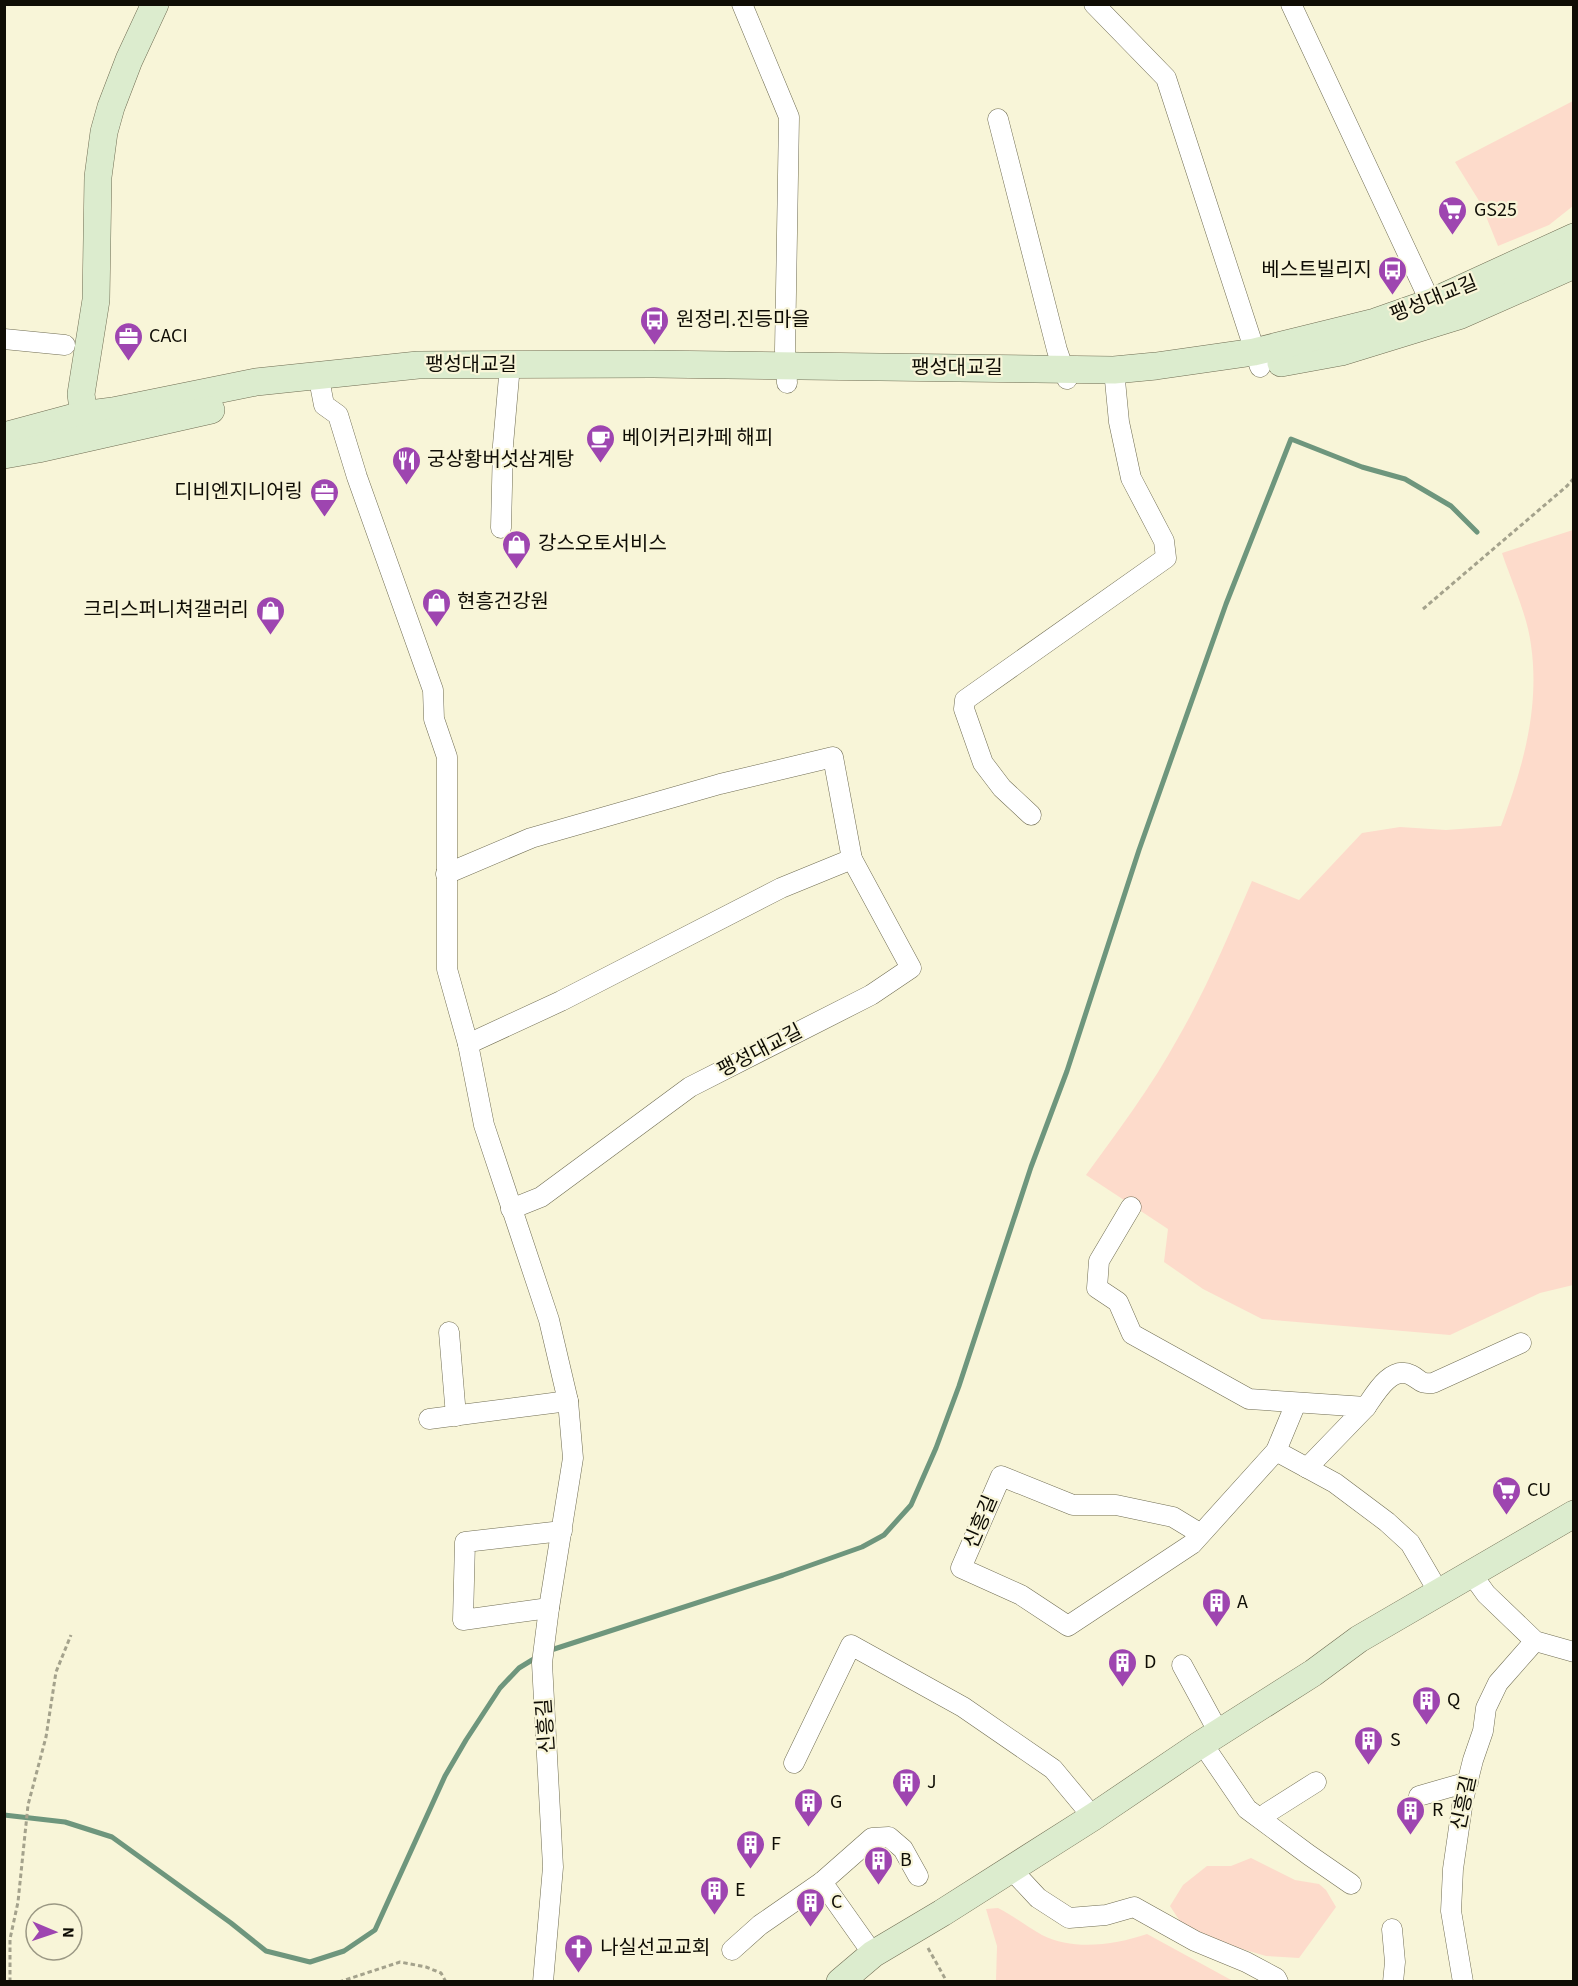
<svg xmlns="http://www.w3.org/2000/svg" width="1578" height="1986" font-family="'Source Sans 3','Noto Sans KR',sans-serif">
  <style>
    .green { fill: #fddbcb }
    .lines { fill: none; stroke-linecap: round; stroke-linejoin: round }
    .stream { stroke: #6e967d; stroke-width: 5 }
    .street-casing { stroke: #706d53; stroke-width: 21 }
    .secondary-casing { stroke: #706d53; stroke-width: 28 }
    .path { stroke: #a4a28c; stroke-width: 3; stroke-dasharray: 4.5 3; stroke-linecap: butt }
    .street { stroke: #fff; stroke-width: 20 }
    .secondary { stroke: #dcecce; stroke-width: 27 }
    .labels { text-anchor: middle; dominant-baseline: central; stroke-width: 4.5; stroke-linejoin: round; paint-order: stroke }
    .poi-label { font-size: 20px; fill: #0f0d05; stroke: #f8f5d8; text-anchor: start }
    .street-label { font-size: 20px; fill: #0f0d05; stroke: #f8f5d8 }
  </style>
  <rect width="100%" height="100%" fill="#f8f5d8"/>
  <!-- green -->
  <g class="green">
    <path d="M1573 101V206L1549 225 1498 246 1481 204 1455 162Z"/>
    <path d="M1573 530V1285L1540 1293 1450 1335 1262 1319 1203 1289 1164 1262 1168 1229 1086 1175C1118 1131 1152 1086 1178 1038 1207 988 1229 934 1252 881L1299 900 1362 833 1400 827 1446 830 1501 826C1523 767 1540 708 1531 645 1527 614 1512 583 1502 553Z"/>
    <path d="M1251 1858 1295 1880 1319 1884 1326 1890 1336 1907 1299 1958 1266 1956 1205 1938 1185 1929 1170 1906 1183 1885 1207 1866H1231Z"/>
    <path d="M998 1908C1014 1916 1027 1927 1042 1935 1074 1951 1114 1945 1147 1934L1233 1981H996L997 1946 986 1909Z"/>
  </g>
  <g class="lines">
    <!-- stream -->
    <g class="stream">
      <path d="M548 1651 783 1575 862 1547 884 1535 911 1505 936 1448 959 1386 1031 1167 1067 1071 1139 850 1226 604 1291 439 1362 467 1405 479 1451 506 1477 532"/>
      <path d="M4 1815 65 1822 112 1837 231 1923 266 1951 310 1962 344 1951 375 1930 445 1776 466 1740 500 1688 519 1668 537 1657"/>
    </g>
    <defs>
      <g id="street">
        <path d="M742 4 789 117 785 350 787 383"/>
        <path d="M1094 4 1166 78 1260 367"/>
        <path d="M1291 4 1436 314"/>
        <path d="M998 119 1057 350 1067 379"/>
        <path d="M4 339 65 345"/>
        <path d="M318 374 324 405 338 415 357 477 433 690 434 719 447 757V969L468 1044 484 1125 549 1320 568 1401 573 1458 549 1608 542 1663 553 1867 543 1982"/>
        <path d="M501 528 503 445 510 365"/>
        <path d="M1031 815 1002 788 983 763 964 709 965 700 1166 558 1164 541 1131 478 1119 422 1114 370"/>
        <path d="M446 874 531 838 720 784 833 757 852 859 911 968 871 995 690 1087 541 1197 511 1209"/>
        <path d="M468 1044 561 1001 781 888 852 859"/>
        <path d="M1131 1207 1099 1261 1097 1288 1118 1302 1132 1334 1249 1399 1366 1407 1307 1468"/>
        <path d="M449 1332 456 1416"/>
        <path d="M1366 1407C1375 1394 1391 1365 1411 1375 1421 1380 1419 1384 1433 1383L1521 1343"/>
        <path d="M429 1419 568 1401"/>
        <path d="M1276 1451 1335 1483 1387 1522 1410 1543 1438 1591"/>
        <path d="M1201 1534 1173 1517 1116 1505H1073L1001 1476 961 1568 1021 1595 1068 1626 1192 1544 1276 1451 1296 1403"/>
        <path d="M1471 1573 1486 1594 1535 1641 1574 1652"/>
        <path d="M549 1608 463 1620 465 1542 562 1531"/>
        <path d="M1182 1665 1219 1733"/>
        <path d="M1202 1743 1247 1809 1309 1855 1351 1884"/>
        <path d="M794 1763 851 1645 963 1707 1053 1769 1093 1817"/>
        <path d="M1419 1796 1468 1782"/>
        <path d="M1262 1819 1267 1813 1316 1782"/>
        <path d="M1011 1869 1038 1898 1069 1918 1106 1915 1134 1907 1195 1941 1246 1962 1276 1978 1278 1982"/>
        <path d="M822 1882 873 1954"/>
        <path d="M1392 1929 1395 1962 1393 1982"/>
        <path d="M732 1950 760 1925 822 1882 872 1838 889 1837 903 1849 918 1876"/>
        <path d="M1463 1982 1451 1911 1453 1869 1463 1800 1473 1760 1483 1731 1486 1708 1498 1683 1535 1641"/>
      </g>
      <g id="secondary">
        <path d="M1281 363 1341 352 1461 315 1574 265"/>
        <path d="M86 432 81 394 96 300 98 177 104 132 111 107 129 60 155 4"/>
        <path d="M4 436 82 415 113 411 256 382 418 365 653 364 1114 370 1156 366 1254 352 1375 322 1432 302 1574 237"/>
        <path d="M4 455 38 449 211 410"/>
        <path d="M840 1982 873 1954 942 1913 1093 1817 1198 1746 1313 1673 1359 1639 1574 1514"/>
      </g>
    </defs>
    <!-- street casing -->
    <use href="#street" class="street-casing"/>
    <!-- secondary casing -->
    <use href="#secondary" class="secondary-casing"/>
    <!-- path -->
    <g class="path">
      <path d="M1423 609 1567 486 1574 478"/>
      <path d="M928 1948 947 1982"/>
      <path d="M10 1982V1939L18 1902 28 1805 46 1737 56 1672 71 1635"/>
      <path d="M339 1982 400 1962 426 1967 441 1973 446 1982"/>
    </g>
    <!-- street -->
    <use href="#street" class="street"/>
    <!-- secondary -->
    <use href="#secondary" class="secondary"/>
  </g>
  <!-- icons -->
  <defs>
    <symbol id="supermarket-pin" viewBox="-11 -11 22 30"><path d="M0 17L-7.5 6A9.5 9.5 0 1 1 7.5 6Z" fill="#9e45b0" stroke="#f8f5d8"/><path d="M-6-5.5h2.5l.6 2H6L4.5 2H-2.5L-4.4-4H-6ZM-1.5 3.2a1.3 1.3 0 1 0 .1 0ZM3 3.2a1.3 1.3 0 1 0 .1 0Z" fill="#fff"/></symbol>
    <symbol id="bus-pin" viewBox="-11 -11 22 30"><path d="M0 17L-7.5 6A9.5 9.5 0 1 1 7.5 6Z" fill="#9e45b0" stroke="#f8f5d8"/><path d="M-5-6H5V4H4V6H2V4H-2V6H-4V4H-5ZM-3.5-4V0h7V-4ZM-3.5 1.2v1.5H-2V1.2ZM2 1.2v1.5H3.5V1.2Z" fill="#fff"/></symbol>
    <symbol id="office-pin" viewBox="-11 -11 22 30"><path d="M0 17L-7.5 6A9.5 9.5 0 1 1 7.5 6Z" fill="#9e45b0" stroke="#f8f5d8"/><path d="M-6-3h4V-5.5h4V-3h4V5H-6ZM-1-4.5V-3h2v-1.5ZM-6 0V1H6V0Z" fill="#fff"/></symbol>
    <symbol id="cafe-pin" viewBox="-11 -11 22 30"><path d="M0 17L-7.5 6A9.5 9.5 0 1 1 7.5 6Z" fill="#9e45b0" stroke="#f8f5d8"/><path d="M-5.5-4.5H6V0H3Q3 3.5 0 3.5H-2.5Q-5.5 3.5-5.5 0ZM3-3.2v2h1.7v-2ZM-6 4.5H4V6H-6Z" fill="#fff"/></symbol>
    <symbol id="restaurant-pin" viewBox="-11 -11 22 30"><path d="M0 17L-7.5 6A9.5 9.5 0 1 1 7.5 6Z" fill="#9e45b0" stroke="#f8f5d8"/><path d="M-5-6h1v4h1v-4h1v4h1v-4h1v5L-1.5 .5V6h-2V.5L-5-1ZM5-6V6H3V1.5H1.5Q1.5-4 5-6Z" fill="#fff"/></symbol>
    <symbol id="shop-pin" viewBox="-11 -11 22 30"><path d="M0 17L-7.5 6A9.5 9.5 0 1 1 7.5 6Z" fill="#9e45b0" stroke="#f8f5d8"/><path d="M-5-2.5h2.3a2.7 3.5 0 0 1 5.4 0H5L5.5 6h-11ZM-1.5-2.5h3a1.5 2.3 0 0 0-3 0Z" fill="#fff"/></symbol>
    <symbol id="building-pin" viewBox="-11 -11 22 30"><path d="M0 17L-7.5 6A9.5 9.5 0 1 1 7.5 6Z" fill="#9e45b0" stroke="#f8f5d8"/><path d="M-4-6H4V6H1V3H-1V6H-4ZM-2.5-4.3h1.7v1.8h-1.7ZM.8-4.3h1.7v1.8H.8ZM-2.5-1h1.7V.8h-1.7ZM.8-1h1.7V.8H.8Z" fill="#fff"/></symbol>
    <symbol id="church-pin" viewBox="-11 -11 22 30"><path d="M0 17L-7.5 6A9.5 9.5 0 1 1 7.5 6Z" fill="#9e45b0" stroke="#f8f5d8"/><path d="M-1.2-6h2.4v3.5h3.3v2.4h-3.3V6h-2.4V-.1h-3.3v-2.4h3.3Z" fill="#fff"/></symbol>
  </defs>
  <g fill-rule="evenodd">
    <use href="#supermarket-pin" x="1436" y="194" width="33" height="45"/>
    <use href="#bus-pin" x="1376" y="254" width="33" height="45"/>
    <use href="#bus-pin" x="638" y="304" width="33" height="45"/>
    <use href="#office-pin" x="112" y="320" width="33" height="45"/>
    <use href="#cafe-pin" x="584" y="422" width="33" height="45"/>
    <use href="#restaurant-pin" x="390" y="444" width="33" height="45"/>
    <use href="#office-pin" x="308" y="476" width="33" height="45"/>
    <use href="#shop-pin" x="500" y="528" width="33" height="45"/>
    <use href="#shop-pin" x="420" y="586" width="33" height="45"/>
    <use href="#shop-pin" x="254" y="594" width="33" height="45"/>
    <use href="#supermarket-pin" x="1490" y="1474" width="33" height="45"/>
    <use href="#building-pin" x="1200" y="1586" width="33" height="45"/>
    <use href="#building-pin" x="1106" y="1646" width="33" height="45"/>
    <use href="#building-pin" x="1410" y="1684" width="33" height="45"/>
    <use href="#building-pin" x="1352" y="1724" width="33" height="45"/>
    <use href="#building-pin" x="890" y="1766" width="33" height="45"/>
    <use href="#building-pin" x="792" y="1786" width="33" height="45"/>
    <use href="#building-pin" x="1394" y="1794" width="33" height="45"/>
    <use href="#building-pin" x="734" y="1828" width="33" height="45"/>
    <use href="#building-pin" x="862" y="1844" width="33" height="45"/>
    <use href="#building-pin" x="698" y="1874" width="33" height="45"/>
    <use href="#building-pin" x="794" y="1886" width="33" height="45"/>
    <use href="#church-pin" x="562" y="1932" width="33" height="45"/>
  </g>
  <g class="labels">
    <!-- poi labels -->
    <g class="poi-label">
      <text x="1474" y="210">GS25</text>
      <text x="1372" y="270" text-anchor="end">베스트빌리지</text>
      <text x="676" y="320">원정리.진등마을</text>
      <text x="149" y="336">CACI</text>
      <text x="622" y="438">베이커리카페 해피</text>
      <text x="427" y="460">궁상황버섯삼계탕</text>
      <text x="303" y="492" text-anchor="end">디비엔지니어링</text>
      <text x="538" y="544">강스오토서비스</text>
      <text x="457" y="602">현흥건강원</text>
      <text x="249" y="610" text-anchor="end">크리스퍼니쳐갤러리</text>
      <text x="1527" y="1490">CU</text>
      <text x="1237" y="1602">A</text>
      <text x="1144" y="1662">D</text>
      <text x="1447" y="1700">Q</text>
      <text x="1390" y="1740">S</text>
      <text x="927" y="1782">J</text>
      <text x="830" y="1802">G</text>
      <text x="1432" y="1810">R</text>
      <text x="771" y="1844">F</text>
      <text x="900" y="1860">B</text>
      <text x="735" y="1890">E</text>
      <text x="831" y="1902">C</text>
      <text x="600" y="1948">나실선교교회</text>
    </g>
    <!-- street labels -->
    <g class="street-label">
      <text transform="translate(1434 299) rotate(-22)">팽성대교길</text>
      <text x="471" y="365">팽성대교길</text>
      <text x="957" y="368">팽성대교길</text>
      <text transform="translate(760 1051) rotate(-27)">팽성대교길</text>
      <text transform="translate(981 1522) rotate(-67)">신흥길</text>
      <text transform="translate(546 1726) rotate(-94)">신흥길</text>
      <text transform="translate(1464 1803) rotate(-78)">신흥길</text>
    </g>
  </g>
  <!-- border -->
  <rect width="1578" height="1986" fill="none" stroke="#0f0d05" stroke-width="12"/>
  <!-- north arrow -->
  <g transform="translate(54 1932) rotate(92)"><circle r="28" fill="#f8f5d8" stroke="#9b9884" stroke-width="1.5"/>
  <path d="M0-4.5L10 22L0 15L-10 22Z" fill="#9e45b0"/>
  <text y="-9" font-size="16" font-weight="bold" text-anchor="middle" fill="#0f0d05">N</text>
  </g>
</svg>
